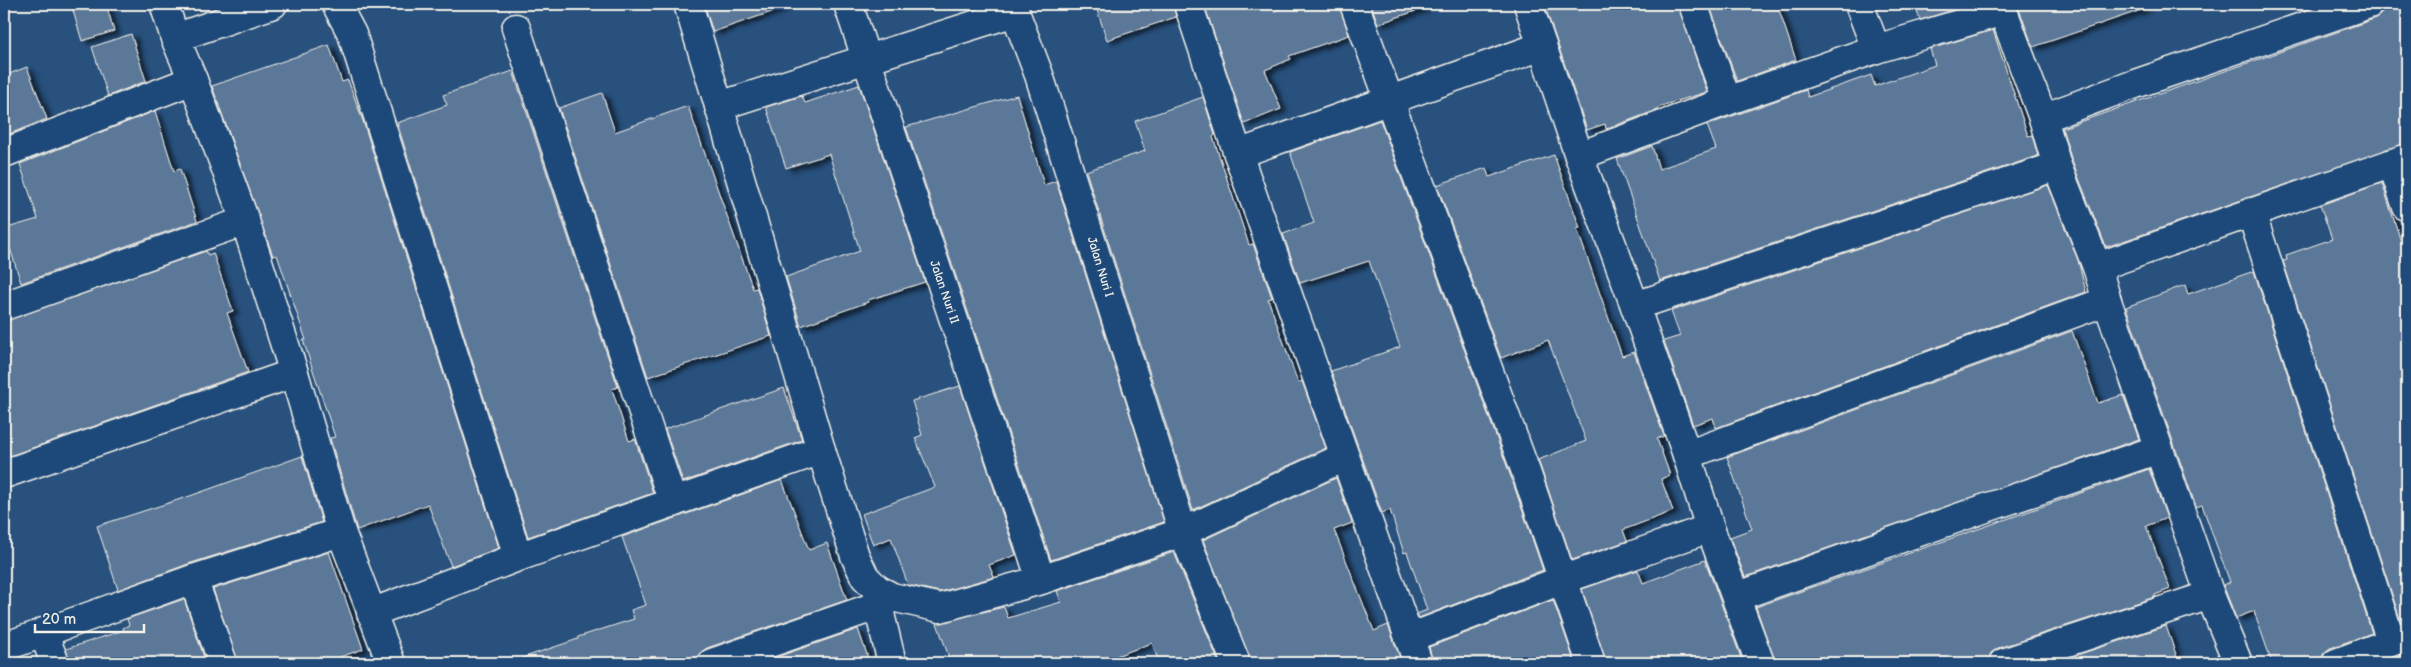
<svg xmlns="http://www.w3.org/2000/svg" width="2411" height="667" font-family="'Balsamiq Sans',sans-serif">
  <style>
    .building { fill: #5b7899; stroke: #f4f1e8; filter: url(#shadow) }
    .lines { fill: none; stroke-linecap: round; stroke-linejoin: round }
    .minor-casing { stroke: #f4f1e8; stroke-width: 31 }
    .minor { stroke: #1f4a7a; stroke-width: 28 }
    .labels { text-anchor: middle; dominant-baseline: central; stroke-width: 4.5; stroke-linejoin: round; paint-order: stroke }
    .street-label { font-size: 12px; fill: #f4f1e8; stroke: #1f4a7a }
  </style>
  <defs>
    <filter id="shadow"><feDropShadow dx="5.5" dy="3" stdDeviation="2.5" flood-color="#0009"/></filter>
  </defs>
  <rect width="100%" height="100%" fill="#28517e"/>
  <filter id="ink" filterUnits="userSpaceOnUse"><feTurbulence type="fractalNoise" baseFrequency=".02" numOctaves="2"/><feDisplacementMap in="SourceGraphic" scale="10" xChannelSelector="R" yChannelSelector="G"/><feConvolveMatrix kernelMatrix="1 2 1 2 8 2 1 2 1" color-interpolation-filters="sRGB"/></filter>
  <g filter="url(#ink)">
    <!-- building -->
    <g class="building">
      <path d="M71 4H106L114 31 82 41Z"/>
      <path d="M704 4H780V9L713 32Z"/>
      <path d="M1095 4H1173L1176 17 1107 40Z"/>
      <path d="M1204 4H1271L1274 11 1296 4H1339L1349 35 1289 56 1291 59 1265 70 1281 109 1244 124Z"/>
      <path d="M1371 4H1423L1424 8 1378 24Z"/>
      <path d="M1544 4H1678L1707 92 1661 106 1657 110 1606 129 1605 124 1587 130Z"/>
      <path d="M1709 4H1777L1796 60 1737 81Z"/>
      <path d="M1915 4H1973L1920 20Z"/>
      <path d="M2019 4H2143L2144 9 2033 47 2019 9Z"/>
      <path d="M2397 4H2407V143L2106 247 2072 161 2062 128 2374 19 2380 15 2384 9Z"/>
      <path d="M1993 30 2028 136 2032 135 2038 156 1660 281 1617 159 1652 146 1659 169 1716 149 1707 125 1806 90 1808 97 1871 75 1875 86 1935 65 1930 49Z"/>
      <path d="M131 34 146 81 108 96 92 47Z"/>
      <path d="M329 45 342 82 348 80 363 121 499 548 451 566 428 504 357 530 332 445 330 438 335 437 303 340H306L277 255 273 256 212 86Z"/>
      <path d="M27 67 47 119 4 136V76Z"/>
      <path d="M513 71 618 387 612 389 629 441 635 439 653 493 528 537 397 123 447 105 443 95Z"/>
      <path d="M859 85 925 282 868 300V302L801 326 786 277 860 251 829 154 786 168 766 107 802 96 805 103Z"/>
      <path d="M602 93 615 132 688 106 753 289 757 288 771 336 648 377 559 108Z"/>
      <path d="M1017 95 1044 185 1056 181 1164 522 1051 560 906 127Z"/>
      <path d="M1203 97 1215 135 1213 137 1249 245 1253 244 1272 298 1268 299 1286 349 1298 383 1302 381 1326 448 1193 510 1086 171 1145 151 1135 121Z"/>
      <path d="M155 111 174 171 180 169 197 221 21 283 4 229 38 219 20 164Z"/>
      <path d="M1380 120 1511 477 1543 570 1419 618 1417 614 1427 610 1407 552 1404 553 1390 510 1382 513 1331 371 1400 347 1369 261 1300 283 1283 234 1314 223 1290 152Z"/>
      <path d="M1554 155 1580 228 1577 229 1622 356 1634 352 1664 436 1657 439 1670 475 1661 479 1673 511 1623 530 1627 541 1572 560 1538 460 1586 441 1548 340 1501 358 1437 185 1486 168 1489 177Z"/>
      <path d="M2382 183 2407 260V621L2401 622 2283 261 2287 260 2286 255 2332 239 2320 205Z"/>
      <path d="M2048 185 2078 260 2086 292 1716 428 1713 418 1693 425 1664 341 1680 336 1671 311Z"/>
      <path d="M206 251 208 255 213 253 233 311 227 313 248 372 4 458V321Z"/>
      <path d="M2254 271 2372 633 2330 648 2324 653 2321 660 2311 663H2272L2254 611 2236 618 2223 585 2230 582 2216 544 2202 505 2196 507 2126 307 2185 285 2188 294Z"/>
      <path d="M2072 331 2098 403 2123 395 2139 439 1745 577 1730 537 1752 529 1727 457Z"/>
      <path d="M960 386 1016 555 989 565 994 577 940 592 908 585 891 538 873 545 862 514 935 487 915 438 922 435 912 401Z"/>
      <path d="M784 388 802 440 683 482 665 429Z"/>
      <path d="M302 456 322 522 188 564 118 590 97 526 190 496Z"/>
      <path d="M2149 469 2167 518 2146 526 2170 589 2155 595V597L1998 648 1991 653 1988 663H1775L1756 607Z"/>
      <path d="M1336 478 1352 523 1334 530 1374 631 1388 625 1402 663H1251L1203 540Z"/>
      <path d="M782 480 809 550 827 543 847 600 707 648 700 653 697 663H523L522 658 578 639V637L634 619 631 610 646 605 622 537Z"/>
      <path d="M329 552 363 649 323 663H238L213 589Z"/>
      <path d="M1174 552 1219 663H1159L1152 643 1097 663H951L937 623 1004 607 1008 618 1061 602 1057 591Z"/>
      <path d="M1705 560 1743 663H1606L1582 589 1638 570 1643 583Z"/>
      <path d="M184 599 206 663H70L66 649 124 630 123 628 129 625 127 619Z"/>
      <path d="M1553 600 1575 663H1433L1429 647Z"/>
      <path d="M2166 626 2179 663H2052Z"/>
      <path d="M858 629 870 663H759Z"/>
      <path d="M2407 653V663H2385L2384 661Z"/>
    </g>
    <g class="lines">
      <defs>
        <g id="minor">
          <path d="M164 4 175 38 193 80 245 221 294 373 341 532 391 663"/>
          <path d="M336 4 352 34 518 557"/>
          <path d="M688 4 719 106"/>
          <path d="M848 4 1041 580"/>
          <path d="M1012 4 1039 75 1183 532 1236 663"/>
          <path d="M1188 4 1238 154 1418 663"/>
          <path d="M1354 4 1526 472 1591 663"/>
          <path d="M1528 4 1579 156 1635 306 1687 455 1710 528 1760 663"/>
          <path d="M1693 4 1727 101"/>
          <path d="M1859 4 1876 49"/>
          <path d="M2004 4 2003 11 2043 118 2057 166 2097 267 2107 301 2210 595 2238 663"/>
          <path d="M516 28 673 503"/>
          <path d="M175 38 273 4"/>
          <path d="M2043 118 2135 84 2369 4"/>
          <path d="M4 153 193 80"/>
          <path d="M1238 154 1542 46"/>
          <path d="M1579 156 1727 101 1876 49 2003 11"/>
          <path d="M2392 163 2407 207"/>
          <path d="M2251 212 2391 641"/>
          <path d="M2097 267 2407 158"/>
          <path d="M4 306 245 221"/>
          <path d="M1635 306 2057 166"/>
          <path d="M821 450 719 106 1015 12"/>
          <path d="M1687 455 2107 301"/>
          <path d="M4 474 294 373"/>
          <path d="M193 579 223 663"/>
          <path d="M877 589 881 618 892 663"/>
          <path d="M1736 597 1986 508 2159 449"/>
          <path d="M371 613 518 557 821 450 855 556 865 577 877 589 892 597 940 608 1041 580 1183 532 1344 457"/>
          <path d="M43 632 55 663"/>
          <path d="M1409 638 1562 580 1710 528"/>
          <path d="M4 647 193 579 341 532"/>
          <path d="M712 663 879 605"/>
          <path d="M2003 663 2210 595"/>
          <path d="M2336 663 2407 636"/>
        </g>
      </defs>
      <!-- minor casing -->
      <use href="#minor" class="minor-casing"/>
      <!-- minor -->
      <use href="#minor" class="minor"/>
    </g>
  </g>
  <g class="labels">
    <!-- street labels -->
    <g class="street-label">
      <text transform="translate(1100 267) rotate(73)">Jalan Nuri I</text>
      <text transform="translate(944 292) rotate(71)">Jalan Nuri II</text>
    </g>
  </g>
  <!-- margin -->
  <rect width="2411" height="667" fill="none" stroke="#1f4a7a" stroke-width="20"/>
  <rect x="10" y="10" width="2391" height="647" fill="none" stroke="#f4f1e8" stroke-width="2" filter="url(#ink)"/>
  <!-- scale -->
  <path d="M35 624v8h109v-8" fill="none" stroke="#f4f1e8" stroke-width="2.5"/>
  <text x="42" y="624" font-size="15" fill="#f4f1e8" stroke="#1f4a7a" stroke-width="4" paint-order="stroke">20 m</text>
</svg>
